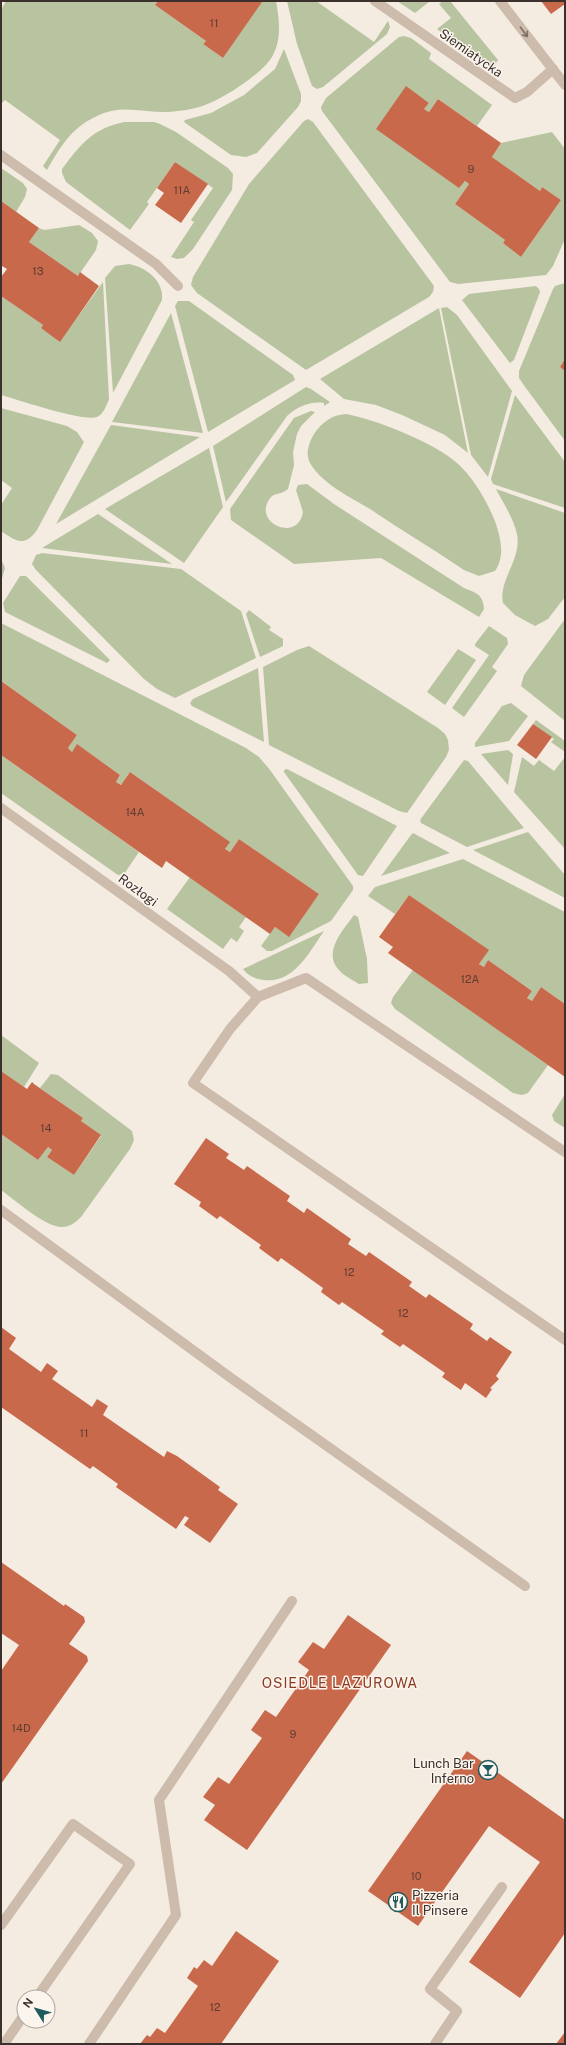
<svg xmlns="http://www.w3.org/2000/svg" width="566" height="2045" font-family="'Public Sans',sans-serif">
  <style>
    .green { fill: #b8c4a0 }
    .building { fill: #c8694b }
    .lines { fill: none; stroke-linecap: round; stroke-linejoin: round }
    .minor { stroke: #cdbbac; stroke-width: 10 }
    .oneway { stroke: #7d6f65 }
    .labels { text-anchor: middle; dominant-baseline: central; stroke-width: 3; stroke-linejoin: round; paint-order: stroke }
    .number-label { font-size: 11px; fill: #5e3e33 }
    .street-label { font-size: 13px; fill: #3b302b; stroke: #fbf5ee }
    .poi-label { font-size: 13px; fill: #3b302b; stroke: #fbf5ee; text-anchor: end }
    .neighbourhood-label { font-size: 14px; letter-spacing: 1px; fill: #8c3b22; stroke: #fbf5ee }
  </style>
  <rect width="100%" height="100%" fill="#f4ebe1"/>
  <!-- green -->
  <g class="green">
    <path d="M6 1H158L155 5 206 41 203 44 223 58 261 1H276C279 18 282 38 273 55 265 72 223 99 205 105 195 109 180 111 169 112 142 113 122 103 95 117 71 128 59 149 47 170L43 166 60 140 5 100 1 104V10Z"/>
    <path d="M287 1H316L374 42 388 21 390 27 387 34 323 87 317 89 312 86 297 44Z"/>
    <path d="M397 1H430L415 13Z"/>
    <path d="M443 1H450L498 60 492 69 437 29 451 18 439 4Z"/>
    <path d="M404 36 411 38 431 53 429 59 492 105 477 126 438 99 429 112 424 109 429 103 406 87 459 187 465 181 469 184 455 204 505 240 503 243 521 257 561 200 542 187 540 191 492 157 501 143 552 132 565 149V239L553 266 546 275 458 284 450 282 322 111 321 107 326 98 399 37Z"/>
    <path d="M284 49 301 94V101L298 107 257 153 246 157 231 155 184 122 185 120 211 113 244 95 275 69Z"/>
    <path d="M308 119 313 122 434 286 433 292 429 297 306 370 197 293 191 285 193 277 249 184 304 121Z"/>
    <path d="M124 122H154L160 124 176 132 228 168 233 174 232 190 193 249 184 258 177 259 171 257 194 222 191 220 213 188 175 162 147 202 149 204 130 230 66 182 62 173V169C81 144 92 129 124 122Z"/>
    <path d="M1 168 23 183 27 189 25 197 16 212 1 201Z"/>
    <path d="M79 225 92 233 98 241 96 250 78 276 29 242 39 228 44 230Z"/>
    <path d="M129 264C146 267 164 281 162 300L113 393 105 278 115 266Z"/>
    <path d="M103 282 109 399C107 404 103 415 97 417 83 422 19 400 1 395V296L43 325 41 328 60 341Z"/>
    <path d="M565 283V359L560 367 565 371V441L523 384 519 378V371L553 289 555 286Z"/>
    <path d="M536 286 539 289 540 292 514 360 510 363 462 300 469 294Z"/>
    <path d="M178 301H189L293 375 295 380 208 432 175 306Z"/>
    <path d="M447 307 457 315 512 391 488 477 471 455 441 308Z"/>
    <path d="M439 308 468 453 445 435 402 415 376 405 344 399 320 379Z"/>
    <path d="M171 313 203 433 112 422Z"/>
    <path d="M306 387 311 389 330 402 324 406V403C310 401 297 407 287 416L226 502 213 446Z"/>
    <path d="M515 395 565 462V508L493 484 491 479Z"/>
    <path d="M1 408 67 426 77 432 84 442 37 530C24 548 16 541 1 531V505L12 488 1 480Z"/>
    <path d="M311 411 315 412 301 426 297 434 293 452 294 465 288 489C283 494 275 493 271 497 250 522 298 544 303 512L296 490 298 485 307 484 334 504 464 588C476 593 483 594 484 609L479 617 381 558 294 564 231 520 230 509 289 425 294 418Z"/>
    <path d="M346 414C375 419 435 443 457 463 474 478 488 503 496 524 501 540 505 556 495 571L479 576 464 570C433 549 401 530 370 509 350 497 322 484 310 463 305 453 309 443 314 434 322 422 332 415 346 414Z"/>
    <path d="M111 425 200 437 56 524Z"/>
    <path d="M209 448 223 507 184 563 105 509Z"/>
    <path d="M496 489 565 513V597L548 619 535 626 515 615 503 603C498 580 522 560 517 534 514 519 503 503 496 489Z"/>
    <path d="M98 514 172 564 42 548Z"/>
    <path d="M42 553 181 569 241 611 256 658 175 698 157 689 144 679 36 570 32 564 36 555Z"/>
    <path d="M1 559 5 568 1 582Z"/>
    <path d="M20 576H26L110 660 107 663 5 612 3 603Z"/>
    <path d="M249 610 271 627 269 630 283 639V646L260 657 246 614Z"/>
    <path d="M565 619V721L521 686 524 675Z"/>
    <path d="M1 623 246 748 259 757 270 770 353 886V890L331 921 272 951H267L261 946 275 927 288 936 319 894 239 839 230 852 225 849 229 842 130 772 121 785 116 782 120 775 78 745 72 752 68 748 77 735 1 681Z"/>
    <path d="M489 626 507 638 508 644 492 667 497 671 464 717 452 708 489 655 475 646V644Z"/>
    <path d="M309 646 438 728 445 734 448 740 449 750 446 757 407 813 399 811 269 745 263 667 297 650Z"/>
    <path d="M458 649 476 660 445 705 427 692Z"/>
    <path d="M258 668 264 742 192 706 190 703 193 699Z"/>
    <path d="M511 703 528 716 509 741 475 747V743L502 706Z"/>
    <path d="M536 720 565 741V752L551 742 554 739 533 724Z"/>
    <path d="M508 750 513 754 508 785 481 754Z"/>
    <path d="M1 755 139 852 124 874 118 875 1 793Z"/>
    <path d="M522 757 534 766 539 760 554 771 565 757V849L514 792Z"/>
    <path d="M464 760 468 761 524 828 467 847 421 823 420 820Z"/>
    <path d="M287 769 397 826 363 876 358 875 284 772V770Z"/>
    <path d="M528 832 565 875V898L473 850Z"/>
    <path d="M413 833 450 853 381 876 411 835Z"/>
    <path d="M463 859 565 912V1004L541 987 532 1001 527 998 532 991 488 960 484 967 479 964 488 950 409 895 395 914 368 896 375 887Z"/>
    <path d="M190 877 246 917 239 927 244 931 237 942 231 938 223 949 167 909Z"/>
    <path d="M354 915 358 917 367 959 368 983 359 984C353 980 344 976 339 970 322 952 344 929 354 915Z"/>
    <path d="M324 931C310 951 294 984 264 980 256 979 248 976 243 969Z"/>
    <path d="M413 970 548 1065 528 1093 522 1095 513 1093 395 1009 391 1003 393 997Z"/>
    <path d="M1 1035 39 1063 24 1087 1 1071Z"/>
    <path d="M51 1074 58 1075 128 1128 132 1131 134 1140 130 1149 81 1217C76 1222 70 1227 62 1227 45 1227 15 1200 1 1190V1134L38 1160 48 1147 52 1150 47 1157 74 1175 101 1136 81 1121 83 1118 40 1088Z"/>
    <path d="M565 1094V1128L554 1121 552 1115Z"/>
  </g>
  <!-- building -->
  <g class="building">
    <path d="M158 1H261L262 2 223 58 203 44 206 41 155 5Z"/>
    <path d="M541 1H565V4L551 14Z"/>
    <path d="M406 86 429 103 424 109 429 112 438 99 501 143 492 157 540 191 542 187 561 200 521 257 503 243 505 240 455 204 469 184 465 181 459 188 376 129Z"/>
    <path d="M175 162 208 184 181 223 155 205 164 193 157 188Z"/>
    <path d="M1 201 39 228 29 242 78 276 80 272 99 286 60 342 41 328 43 325 1 296V277L7 269 2 266 1 268Z"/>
    <path d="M565 359V371L560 367Z"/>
    <path d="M1 681 77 735 68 748 72 752 77 744 120 775 116 782 121 785 130 772 230 842 225 849 230 852 239 839 319 894 289 937 275 927 270 934 166 861 162 868 1 755Z"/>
    <path d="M533 724 552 737 536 759 517 745Z"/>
    <path d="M409 895 489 950 479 964 484 967 488 960 532 991 527 998 532 1001 541 987 565 1004V1077L388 953 393 947 379 937Z"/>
    <path d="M1 1071 27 1089 32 1082 34 1084 83 1118 81 1121 101 1135 74 1175 47 1157 52 1150 48 1147 38 1160 1 1134Z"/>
    <path d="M206 1138 229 1154 226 1158 244 1170 247 1166 290 1196 287 1201 304 1213 307 1208 351 1239 348 1244 366 1256 369 1252 412 1282 409 1286 426 1298 429 1294 473 1324 470 1329 487 1341 490 1337 512 1352 496 1376 499 1379 490 1388 492 1389 486 1398 465 1383 461 1390 442 1377 445 1373 403 1344 400 1347 381 1334 384 1331 342 1302 339 1305 321 1292 323 1288 281 1258 278 1262 259 1248 261 1245 220 1216 217 1219 199 1206 201 1202 174 1184Z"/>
    <path d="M1 1327 16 1338 9 1349 41 1372 47 1363 58 1371 52 1379 92 1407 97 1399 108 1406 103 1415 164 1457 167 1451 177 1456 220 1487 218 1490 238 1504 210 1543 184 1525 189 1518 185 1516 176 1529 116 1487 118 1484 93 1466 90 1469 1 1407Z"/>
    <path d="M1 1562 64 1606 65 1604 84 1617 85 1622 69 1644 87 1656 88 1661 1 1784V1671L19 1645 1 1633Z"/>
    <path d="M348 1615 391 1645 247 1850 204 1820 215 1805 203 1797 218 1777 229 1784 262 1738 251 1730 265 1710 276 1717 309 1670 298 1662 313 1642 324 1649Z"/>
    <path d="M467 1751 565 1820V1933L520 1998 469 1962 540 1862 489 1826 418 1926 368 1891Z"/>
    <path d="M236 1931 279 1961 221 2044H140L147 2035 150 2037 157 2028 165 2033 198 1986 187 1978 194 1967 197 1969 204 1960 212 1966Z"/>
    <path d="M565 2032V2044H556Z"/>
  </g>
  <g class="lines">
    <!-- minor -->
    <g class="minor">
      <path d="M375 1 515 98 527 92 553 69"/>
      <path d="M500 1 565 85"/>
      <path d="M1 155 156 264 178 286"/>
      <path d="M1 808 229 971 258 997"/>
      <path d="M565 1152 306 978 258 997 230 1029 193 1083 565 1340"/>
      <path d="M1 1210 231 1378 525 1586"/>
      <path d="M1 1925 73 1824 130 1864 37 1997"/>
      <path d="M4 2044 24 2015"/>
      <path d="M89 2044 176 1915 159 1800 292 1601"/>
      <path d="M435 2044 457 2011 430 1989 502 1887"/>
    </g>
  </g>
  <!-- one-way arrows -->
  <defs><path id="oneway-shaft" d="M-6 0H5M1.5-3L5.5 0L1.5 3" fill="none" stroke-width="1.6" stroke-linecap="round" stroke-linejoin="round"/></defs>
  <use class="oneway" href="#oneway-shaft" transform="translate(524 32) rotate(53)"/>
  <!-- icons -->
  <defs>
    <symbol id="bar-ring" viewBox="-11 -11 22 22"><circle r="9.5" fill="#fbf5ee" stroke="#1f5a5e" stroke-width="1.5"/><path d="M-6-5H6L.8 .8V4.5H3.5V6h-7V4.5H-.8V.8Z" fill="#1f5a5e"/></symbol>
    <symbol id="restaurant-ring" viewBox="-11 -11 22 22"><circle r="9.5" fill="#fbf5ee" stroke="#1f5a5e" stroke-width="1.5"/><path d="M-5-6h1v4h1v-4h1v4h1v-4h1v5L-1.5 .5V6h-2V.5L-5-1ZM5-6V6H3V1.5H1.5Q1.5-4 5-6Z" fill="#1f5a5e"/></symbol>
  </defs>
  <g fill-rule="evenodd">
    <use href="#bar-ring" x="477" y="1759" width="22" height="22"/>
    <use href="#restaurant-ring" x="387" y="1891" width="22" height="22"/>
  </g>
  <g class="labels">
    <!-- number labels -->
    <g class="number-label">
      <text x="214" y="23">11</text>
      <text x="471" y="169">9</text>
      <text x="182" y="190">11A</text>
      <text x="38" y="271">13</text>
      <text x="135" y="812">14A</text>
      <text x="470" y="979">12A</text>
      <text x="46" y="1128">14</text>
      <text x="349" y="1272">12</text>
      <text x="403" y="1313">12</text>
      <text x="84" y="1433">11</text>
      <text x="21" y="1728">14D</text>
      <text x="293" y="1734">9</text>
      <text x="416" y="1876">10</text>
      <text x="215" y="2007">12</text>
    </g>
    <!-- street labels -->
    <g class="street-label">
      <text transform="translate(471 53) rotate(35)">Siemiatycka</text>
      <text transform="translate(138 890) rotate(36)">Rozłogi</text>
    </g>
    <!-- poi labels -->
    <g class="poi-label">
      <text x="474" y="1763">Lunch Bar<tspan x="474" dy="15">Inferno</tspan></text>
      <text x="412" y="1895" text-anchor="start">Pizzeria<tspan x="412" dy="15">Il Pinsere</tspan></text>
    </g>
    <!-- neighbourhood labels -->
    <g class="neighbourhood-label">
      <text x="340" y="1683">OSIEDLE LAZUROWA</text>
    </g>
  </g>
  <!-- border -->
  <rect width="566" height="2045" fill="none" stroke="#3b302b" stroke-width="4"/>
  <!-- north arrow -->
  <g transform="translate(36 2009) rotate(307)"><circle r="19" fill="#fbf5ee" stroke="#aea6a0"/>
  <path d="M0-3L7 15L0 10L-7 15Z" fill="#1f5a5e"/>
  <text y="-6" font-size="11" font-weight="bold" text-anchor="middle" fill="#3b302b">N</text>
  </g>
</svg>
